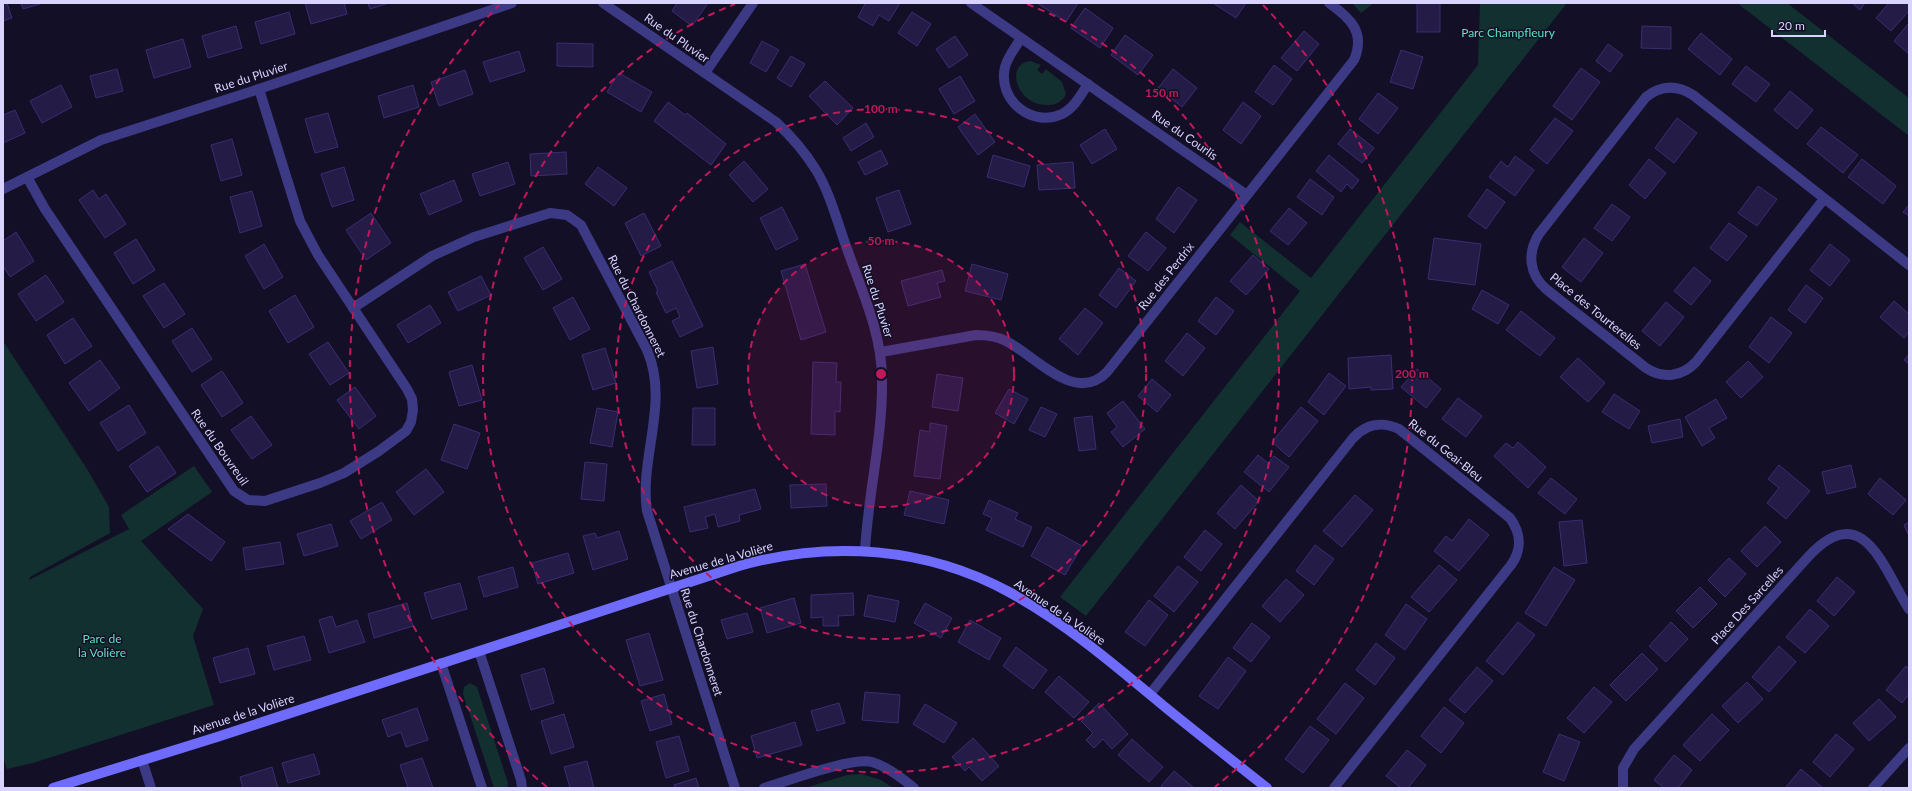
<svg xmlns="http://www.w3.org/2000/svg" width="1912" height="791" font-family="Lato,sans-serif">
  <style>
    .green { fill: #12302f }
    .building { fill: #241b47; stroke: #3b2d73 }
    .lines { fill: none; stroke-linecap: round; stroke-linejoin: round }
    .street { stroke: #3d3a85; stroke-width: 10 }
    .secondary { stroke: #6f6bff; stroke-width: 10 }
    .ring { fill: none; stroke: #c2185b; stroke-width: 2; stroke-dasharray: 7 5 }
    .labels { text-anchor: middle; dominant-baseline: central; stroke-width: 3; stroke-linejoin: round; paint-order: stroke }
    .park-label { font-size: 12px; fill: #5fe0c0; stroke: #130f26 }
    .street-label { font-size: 12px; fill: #d9d4ff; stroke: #130f26 }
    .centre { fill: #c2185b; stroke: #130f26; stroke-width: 2 }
    .ring-label { font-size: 12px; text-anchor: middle; font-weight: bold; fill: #c2185b; stroke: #130f26; stroke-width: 3; stroke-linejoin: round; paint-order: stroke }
  </style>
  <rect width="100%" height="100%" fill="#130f26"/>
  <!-- green -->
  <g class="green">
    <path d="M1352 3H1374L1361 13Z"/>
    <path d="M1480 3H1567L1086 616 1060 597 1300 291 1230 235 1240 222 1311 278 1478 65Z"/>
    <path d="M1737 3H1787L1909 98V136Z"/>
    <path d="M1030 61 1041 65 1037 70 1042 74 1046 69 1062 82 1066 94C1063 101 1056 105 1049 105 1017 107 1004 64 1030 61Z"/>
    <path d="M3 341 87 469 109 507 110 533 30 577 29 580 129 529 121 515 194 466 212 492 141 541 203 609 193 636 214 705 33 763 7 769 3 757Z"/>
    <path d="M470 683 477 687 508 783 507 788H494L493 785 463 694 464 687Z"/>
    <path d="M862 774 881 780 893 788H805L847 775Z"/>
  </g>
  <!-- building -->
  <g class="building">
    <path d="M3 3H7L12 18 3 21Z"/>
    <path d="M21 3H40V4L23 9Z"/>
    <path d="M305 3H344L347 14 311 24Z"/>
    <path d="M368 3H389L370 9Z"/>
    <path d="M677 3H708L692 26 672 11Z"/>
    <path d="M863 3H900L889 21 879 15 873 26 858 17 865 4Z"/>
    <path d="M1037 3H1078L1066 22Z"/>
    <path d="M1213 3H1246L1236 18Z"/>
    <rect x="1417" y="3" width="23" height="29"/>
    <path d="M1852 3H1865L1860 10Z"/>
    <path d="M1889 3H1909V11L1891 31 1876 18Z"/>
    <path d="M1085 8 1113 28 1100 48 1071 28Z"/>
    <path d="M289 12 295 34 261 44 255 22Z"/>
    <path d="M912 12 931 24 917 46 898 33Z"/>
    <path d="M1909 23V54L1894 41Z"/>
    <path d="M236 26 242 48 208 58 202 36Z"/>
    <path d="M1642 26 1671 27V49L1641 48Z"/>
    <path d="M1304 31 1319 44 1297 71 1281 58Z"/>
    <path d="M1701 33 1732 59 1720 75 1688 49Z"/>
    <path d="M1125 35 1153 55 1138 75 1111 55Z"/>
    <path d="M955 36 968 55 949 68 936 49Z"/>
    <path d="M183 39 191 67 154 78 146 50Z"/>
    <path d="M762 41 779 50 766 72 750 63Z"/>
    <path d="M557 43 593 44V67L557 66Z"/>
    <path d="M1608 44 1623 55 1610 72 1596 61Z"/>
    <path d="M1401 50 1423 57 1413 89 1390 82Z"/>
    <path d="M519 51 525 71 490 82 483 62Z"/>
    <path d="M791 56 805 64 791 87 777 78Z"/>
    <path d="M1274 65 1292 79 1273 105 1255 92Z"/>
    <path d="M1746 66 1770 84 1756 102 1732 84Z"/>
    <path d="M1581 68 1600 82 1572 120 1553 106Z"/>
    <path d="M117 69 123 91 96 98 90 76Z"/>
    <path d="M1173 69 1197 88 1182 107 1158 88Z"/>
    <path d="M465 70 473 94 439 106 431 82Z"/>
    <path d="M619 73 652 92 641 112 607 92Z"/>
    <path d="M960 76 975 101 954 114 939 89Z"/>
    <path d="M825 81 853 108 837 125 809 96Z"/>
    <path d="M61 85 72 107 42 123 30 101Z"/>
    <path d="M413 85 419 107 384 118 378 96Z"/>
    <path d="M1790 91 1813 110 1797 129 1774 110Z"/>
    <path d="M1378 93 1398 108 1378 134 1359 119Z"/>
    <path d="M668 102 685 115 687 113 726 144 711 165 654 121Z"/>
    <path d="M1243 102 1261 116 1241 144 1223 130Z"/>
    <path d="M15 110 25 133 3 143V115Z"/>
    <path d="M328 113 338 147 315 153 305 119Z"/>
    <path d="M975 114 995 142 978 155 958 127Z"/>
    <path d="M1555 118 1573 131 1547 164 1530 150Z"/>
    <path d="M1677 118 1697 133 1674 163 1655 148Z"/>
    <path d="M866 123 874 137 851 151 843 138Z"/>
    <path d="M1821 127 1858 155 1843 173 1807 144Z"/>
    <path d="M1105 129 1117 149 1092 164 1080 145Z"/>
    <path d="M1350 129 1374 148 1362 163 1338 144Z"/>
    <path d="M232 139 242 175 221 181 211 145Z"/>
    <path d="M881 150 888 164 865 175 858 162Z"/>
    <path d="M566 152 567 174 531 176 530 154Z"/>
    <path d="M993 155 1030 166 1024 187 987 177Z"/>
    <path d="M1329 155 1359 180 1352 189 1347 184 1341 192 1316 171Z"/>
    <path d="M1515 156 1534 170 1515 196 1489 177 1501 161 1508 167Z"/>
    <path d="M1649 159 1666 173 1645 199 1629 185Z"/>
    <path d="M1862 159 1896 186 1883 204 1848 177Z"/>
    <path d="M744 161 768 189 753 202 729 175Z"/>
    <path d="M508 162 515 184 480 196 472 174Z"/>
    <path d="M1073 162 1075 188 1039 190 1037 165Z"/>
    <path d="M344 167 354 200 332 207 321 174Z"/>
    <path d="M598 167 627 188 614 206 585 184Z"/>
    <path d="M1310 179 1334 197 1322 215 1297 197Z"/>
    <path d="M454 180 462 201 429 215 420 194Z"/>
    <path d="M1758 186 1777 199 1757 226 1738 213Z"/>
    <path d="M1178 187 1197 200 1174 233 1156 219Z"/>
    <path d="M1487 189 1505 202 1486 229 1468 216Z"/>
    <path d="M93 190 99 199 106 194 126 224 105 238 79 200Z"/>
    <path d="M899 190 911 224 888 232 876 198Z"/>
    <path d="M252 191 262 226 240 233 230 197Z"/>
    <path d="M1612 204 1630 217 1612 241 1594 228Z"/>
    <path d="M1909 205V216L1903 212Z"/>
    <path d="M782 207 798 239 776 250 760 218Z"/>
    <path d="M1289 208 1307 223 1288 245 1270 231Z"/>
    <path d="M371 213 391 243 366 260 346 230Z"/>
    <path d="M644 213 661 246 641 256 625 223Z"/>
    <path d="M1729 223 1747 236 1727 261 1710 248Z"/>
    <path d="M16 232 34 261 10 277 3 266V241Z"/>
    <path d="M1146 232 1166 248 1148 271 1128 256Z"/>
    <path d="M1434 238 1481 244 1475 285 1428 279Z"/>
    <path d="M1584 238 1603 253 1581 282 1562 267Z"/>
    <path d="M136 239 155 270 133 284 114 253Z"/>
    <path d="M264 244 283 277 264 289 245 256Z"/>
    <path d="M1830 244 1850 260 1830 286 1810 270Z"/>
    <path d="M543 247 562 279 543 290 524 258Z"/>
    <path d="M1253 255 1269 269 1246 295 1230 281Z"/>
    <path d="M672 261 703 326 680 337 672 321 680 317 676 308 666 313 656 292 658 291 649 272Z"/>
    <path d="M805 264 826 332 801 340 781 271Z"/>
    <path d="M972 264 1008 274 1001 300 965 291Z"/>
    <path d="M1694 267 1711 281 1691 305 1674 291Z"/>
    <path d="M1119 268 1136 281 1116 308 1099 295Z"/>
    <path d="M942 270 945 281 937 283 941 297 908 306 901 281Z"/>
    <path d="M46 275 64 302 36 321 18 294Z"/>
    <path d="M481 276 491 295 458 311 448 292Z"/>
    <path d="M164 283 185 314 164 328 143 296Z"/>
    <path d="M1806 285 1823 298 1805 323 1788 310Z"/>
    <path d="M1482 290 1509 305 1498 324 1472 309Z"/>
    <path d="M295 295 314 327 288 343 269 311Z"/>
    <path d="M573 297 590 329 570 340 553 308Z"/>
    <path d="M1216 297 1234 311 1216 335 1198 321Z"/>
    <path d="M1894 301 1909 314V332L1904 338 1880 317Z"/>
    <path d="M1666 302 1684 317 1660 346 1642 331Z"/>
    <path d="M430 305 441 323 408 343 397 325Z"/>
    <path d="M1085 308 1103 323 1078 355 1059 339Z"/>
    <path d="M1521 311 1555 338 1540 356 1506 330Z"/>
    <path d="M1771 317 1792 333 1769 363 1749 347Z"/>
    <path d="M73 318 92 346 65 364 47 335Z"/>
    <path d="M192 328 212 359 192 372 172 341Z"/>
    <path d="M1187 333 1205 348 1183 376 1165 361Z"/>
    <path d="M328 342 349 373 330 385 309 354Z"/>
    <path d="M713 347 718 384 697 388 691 351Z"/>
    <path d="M605 348 616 383 593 390 582 355Z"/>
    <path d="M1909 354V364L1904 360Z"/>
    <path d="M1391 355 1393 389 1371 390V387L1349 389 1348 358Z"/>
    <path d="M1578 358 1605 383 1588 402 1560 377Z"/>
    <path d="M100 360 120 388 89 411 69 383Z"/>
    <path d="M1748 361 1763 377 1741 398 1726 382Z"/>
    <path d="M813 362 837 363 836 382H841L840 412 835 411V435L811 434Z"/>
    <path d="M472 365 482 400 459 406 449 372Z"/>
    <path d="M1417 369 1441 389 1426 408 1401 387Z"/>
    <path d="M222 371 243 403 222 417 201 385Z"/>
    <path d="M1329 373 1346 386 1324 415 1308 402Z"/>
    <path d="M937 374 963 378 958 411 932 407Z"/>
    <path d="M1152 379 1171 395 1157 412 1138 396Z"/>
    <path d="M355 387 376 416 359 429 337 400Z"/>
    <path d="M1009 389 1028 399 1014 424 995 413Z"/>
    <path d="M1614 394 1640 411 1629 429 1602 412Z"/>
    <path d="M1458 398 1482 416 1466 437 1442 419Z"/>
    <path d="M1716 399 1727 418 1709 428 1715 438 1702 446 1685 417Z"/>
    <path d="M1123 401 1145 429 1123 447 1111 432 1117 427 1107 413Z"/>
    <path d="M129 405 146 433 118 451 100 423Z"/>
    <path d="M1041 407 1057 414 1045 437 1029 430Z"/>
    <path d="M1301 407 1318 421 1289 457 1272 442Z"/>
    <path d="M597 408 618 412 612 447 590 443Z"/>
    <path d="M693 408H715V445H692Z"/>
    <path d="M251 416 272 445 252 459 231 430Z"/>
    <path d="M1092 416 1096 449 1079 451 1074 418Z"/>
    <path d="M1680 419 1683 437 1652 443 1648 426Z"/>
    <path d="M930 423 947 426 940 479 914 476 920 430 930 432Z"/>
    <path d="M454 424 480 433 467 469 441 460Z"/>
    <path d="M1518 442 1546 467 1528 488 1494 456 1506 443 1513 448Z"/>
    <path d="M158 446 176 473 147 492 129 466Z"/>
    <path d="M1258 455 1268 463 1274 456 1289 467 1269 492 1244 472Z"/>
    <path d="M585 462 607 464 604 501 581 499Z"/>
    <path d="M1779 465 1810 491 1786 519 1767 503 1779 488 1768 479Z"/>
    <path d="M1851 465 1856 487 1827 494 1822 472Z"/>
    <path d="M426 469 444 492 414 515 396 492Z"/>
    <path d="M1551 478 1577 499 1565 514 1538 493Z"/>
    <path d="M1880 478 1906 500 1893 515 1868 494Z"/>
    <path d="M826 484 827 506 791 508 790 485Z"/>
    <path d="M1241 485 1259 501 1235 529 1217 513Z"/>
    <path d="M755 489 761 509 739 515 740 521 718 527 715 514 705 517 708 528 690 532 684 507Z"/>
    <path d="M910 491 949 500 944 524 904 515Z"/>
    <path d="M1355 495 1373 510 1342 547 1323 531Z"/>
    <path d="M989 500 1018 513 1015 519 1032 527 1023 547 986 530 992 518 983 514Z"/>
    <path d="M382 502 392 520 361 539 350 521Z"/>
    <path d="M188 514 225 542 211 561 168 529Z"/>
    <path d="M1469 519 1489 535 1459 571 1434 551 1446 536 1452 541Z"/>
    <path d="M1582 520 1587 563 1564 566 1559 522Z"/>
    <path d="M1909 522V536L1904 525Z"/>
    <path d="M331 524 338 546 304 556 297 534Z"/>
    <path d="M1765 526 1781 542 1757 567 1741 551Z"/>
    <path d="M1047 527 1082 546 1065 575 1031 556Z"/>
    <path d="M1205 530 1222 544 1201 571 1184 557Z"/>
    <path d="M619 531 628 559 593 570 583 536 595 533 597 538Z"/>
    <path d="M280 542 284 564 246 570 243 548Z"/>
    <path d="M1315 545 1334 559 1314 585 1296 571Z"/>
    <path d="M568 553 574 573 538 584 532 563Z"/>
    <path d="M1729 558 1746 574 1725 597 1708 580Z"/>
    <path d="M1439 565 1457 580 1429 612 1411 597Z"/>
    <path d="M1178 566 1198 582 1174 612 1154 596Z"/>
    <path d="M513 567 518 587 484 597 478 577Z"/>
    <path d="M1554 567 1575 580 1546 626 1525 613Z"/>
    <path d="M1837 577 1855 592 1834 616 1817 601Z"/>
    <path d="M1286 579 1304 595 1280 622 1262 606Z"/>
    <path d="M460 583 467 609 432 619 424 593Z"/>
    <path d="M1700 587 1717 604 1693 628 1676 611Z"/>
    <path d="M853 593 854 615 838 616 839 626H823V617L811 618V595Z"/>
    <path d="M868 595 899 601 895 622 864 616Z"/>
    <path d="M794 598 801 623 767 633 760 608Z"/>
    <path d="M1149 600 1168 615 1145 646 1125 632Z"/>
    <path d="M407 603 413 626 374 638 368 614Z"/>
    <path d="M925 603 952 618 941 638 914 623Z"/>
    <path d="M1406 604 1427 619 1405 650 1385 635Z"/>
    <path d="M1810 609 1829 626 1805 653 1786 637Z"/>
    <path d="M747 613 753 632 727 639 721 620Z"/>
    <path d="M332 616 336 627 357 620 365 642 329 653 319 620Z"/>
    <path d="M970 620 1001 638 989 660 958 642Z"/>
    <path d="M1518 622 1535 635 1503 675 1486 661Z"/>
    <path d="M1671 622 1688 639 1666 662 1649 646Z"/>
    <path d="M1252 623 1270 637 1251 662 1233 648Z"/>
    <path d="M649 633 663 680 640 686 626 640Z"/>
    <path d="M304 636 311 660 274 670 267 646Z"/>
    <path d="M1376 643 1395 658 1375 685 1356 670Z"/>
    <path d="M1779 646 1796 662 1769 692 1752 677Z"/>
    <path d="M1016 647 1047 670 1033 689 1003 666Z"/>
    <path d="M248 648 255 674 220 683 213 658Z"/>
    <path d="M1642 653 1658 669 1626 701 1610 685Z"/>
    <path d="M1228 657 1246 671 1218 709 1199 696Z"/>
    <path d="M1906 666 1909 669V694L1902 703 1886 690Z"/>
    <path d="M1477 667 1493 681 1465 713 1449 700Z"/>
    <path d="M544 668 554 703 531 710 521 675Z"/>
    <path d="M1059 676 1089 702 1074 718 1045 692Z"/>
    <path d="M1747 682 1763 699 1738 723 1722 706Z"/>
    <path d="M1345 683 1364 698 1336 734 1317 719Z"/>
    <path d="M1594 687 1612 702 1584 733 1567 718Z"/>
    <path d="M865 692 900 695 898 723 862 720Z"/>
    <path d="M664 694 672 724 650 731 641 701Z"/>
    <path d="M1879 699 1896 717 1869 741 1853 723Z"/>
    <path d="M839 703 845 723 817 731 811 711Z"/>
    <path d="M1099 703 1128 734 1112 749 1103 739 1094 748 1086 740 1093 733 1081 721Z"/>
    <path d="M925 704 957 723 944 743 913 724Z"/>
    <path d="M1444 707 1464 723 1441 753 1421 736Z"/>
    <path d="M417 708 428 740 406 747 401 732 388 737 382 720Z"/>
    <path d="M564 714 574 747 551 754 541 721Z"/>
    <path d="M1712 714 1729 730 1700 761 1683 745Z"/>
    <path d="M795 722 802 745 757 758 751 736Z"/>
    <path d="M1310 726 1329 740 1303 773 1285 759Z"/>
    <path d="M1559 734 1580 742 1564 781 1543 772Z"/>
    <path d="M1836 734 1854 749 1830 777 1813 762Z"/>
    <path d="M679 736 689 771 666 778 656 742Z"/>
    <path d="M973 738 999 766 982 781 969 767 965 771 952 757Z"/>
    <path d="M1132 739 1163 767 1149 782 1118 755Z"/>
    <path d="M1407 750 1426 765 1408 788H1401L1386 776Z"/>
    <path d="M314 754 320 774 288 783 282 763Z"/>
    <path d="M1674 755 1692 770 1678 788H1664L1654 780Z"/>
    <path d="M422 758 433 788H408L400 765Z"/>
    <path d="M587 761 594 788H570L564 767Z"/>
    <path d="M272 767 278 788H243L240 777Z"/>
    <path d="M1801 769 1823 788H1785Z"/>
    <path d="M1174 771 1194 788H1163L1161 786Z"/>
    <path d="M696 778 699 788H675L674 785Z"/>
  </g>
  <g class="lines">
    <!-- street -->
    <g class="street">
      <path d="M603 3 776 122C791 136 805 152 816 170 830 193 837 221 846 246 861 289 882 333 882 379 883 437 868 493 865 551"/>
      <path d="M971 3 1247 195"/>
      <path d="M1021 38C1016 47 1008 56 1005 67 997 100 1032 128 1062 114 1074 108 1081 95 1088 84"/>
      <path d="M705 73 753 3"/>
      <path d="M27 177 45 209 234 491 248 500 265 501 320 483 344 473 379 451 406 431 411 422 413 410 412 399 407 389 318 255 300 221 259 89"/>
      <path d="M3 189 101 140 259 89 512 3"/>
      <path d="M1824 199 1696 362C1682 377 1663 379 1646 368L1546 289C1529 274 1527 253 1539 234L1646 97C1661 85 1677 85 1693 95L1909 265"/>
      <path d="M353 308 432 256 474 237 550 213 567 215 581 225 647 350C670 403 639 457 647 511L735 788"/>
      <path d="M881 352 976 335C986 335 996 336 1006 341 1036 356 1075 405 1107 372L1354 60C1366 32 1350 18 1329 3"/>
      <path d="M479 651 521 780 522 788"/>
      <path d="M441 663 482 788"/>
      <path d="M1150 694 1353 438C1366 424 1382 421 1399 429L1510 518C1521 533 1522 550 1511 565L1334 788"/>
      <path d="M142 760 151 788"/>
      <path d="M764 788C788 781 851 757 872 762 888 767 901 777 914 788"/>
      <path d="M1623 788V768L1634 749 1808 557C1863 497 1883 568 1909 609"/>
      <path d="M1873 788 1909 748"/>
    </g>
    <!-- secondary -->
    <path class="secondary" d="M53 788 217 737 739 566C830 540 926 547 1009 592 1066 623 1116 666 1165 707 1198 734 1233 761 1267 788"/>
  </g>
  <!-- distance rings -->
  <circle cx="881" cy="374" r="133" fill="#c2185b" fill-opacity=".12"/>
  <g class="ring">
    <circle cx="881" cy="374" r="133"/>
    <circle cx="881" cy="374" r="265"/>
    <path d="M1027 4A398 398 0 1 1 735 4"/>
    <path d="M547 787A531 531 0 0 1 499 5M1263 5A531 531 0 0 1 1215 787"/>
  </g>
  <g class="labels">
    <!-- park labels -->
    <g class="park-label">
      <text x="1508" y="32">Parc Champfleury</text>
      <text x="102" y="638">Parc de<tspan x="102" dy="14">la Volière</tspan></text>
    </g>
    <!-- street labels -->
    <g class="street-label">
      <text transform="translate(677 38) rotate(35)">Rue du Pluvier</text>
      <text transform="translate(251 77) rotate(-18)">Rue du Pluvier</text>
      <text transform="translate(1185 135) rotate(35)">Rue du Courlis</text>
      <text transform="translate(1166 276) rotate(-52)">Rue des Perdrix</text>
      <text transform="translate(878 301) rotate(72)">Rue du Pluvier</text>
      <text transform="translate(637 306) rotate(63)">Rue du Chardonneret</text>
      <text transform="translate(1596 311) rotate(39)">Place des Tourterelles</text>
      <text transform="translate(220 447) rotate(55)">Rue du Bouvreuil</text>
      <text transform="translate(1446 450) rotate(39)">Rue du Geai-Bleu</text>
      <text transform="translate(721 560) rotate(-16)">Avenue de la Volière</text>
      <text transform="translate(1747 605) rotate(-48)">Place Des Sarcelles</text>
      <text transform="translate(1060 612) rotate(34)">Avenue de la Volière</text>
      <text transform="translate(702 642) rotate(72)">Rue du Chardonneret</text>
      <text transform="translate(243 714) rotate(-18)">Avenue de la Volière</text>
    </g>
  </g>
  <circle cx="881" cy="374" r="6" class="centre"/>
  <g class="ring-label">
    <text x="1162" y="97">150 m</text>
    <text x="881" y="113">100 m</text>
    <text x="881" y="245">50 m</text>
    <text x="1412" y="378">200 m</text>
  </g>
  <!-- border -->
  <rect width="1912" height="791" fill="none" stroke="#d9d4ff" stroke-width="8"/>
  <!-- scale -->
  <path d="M1772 30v6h53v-6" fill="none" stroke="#d9d4ff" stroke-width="2"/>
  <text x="1778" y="30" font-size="12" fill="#d9d4ff" stroke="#130f26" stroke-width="3" paint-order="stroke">20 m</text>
</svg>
